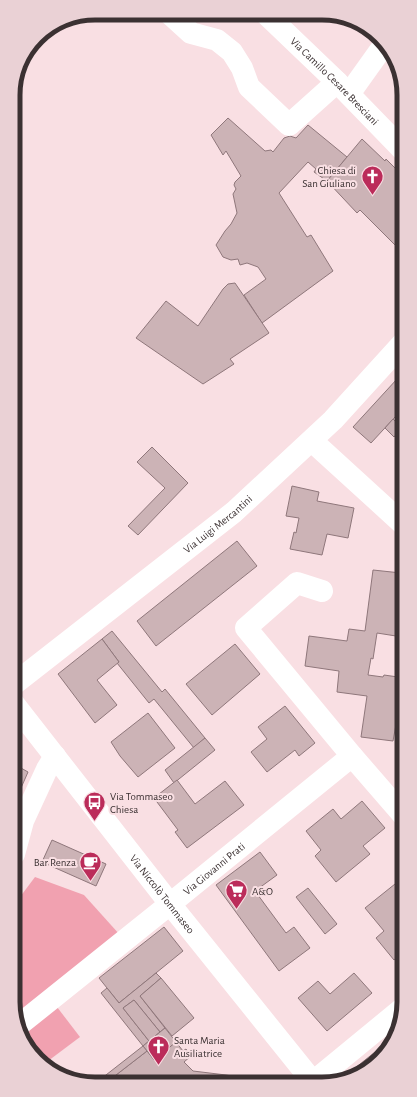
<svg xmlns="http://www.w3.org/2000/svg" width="417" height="1097" font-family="'Alegreya Sans',sans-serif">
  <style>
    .green { fill: #f1a1b0 }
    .building { fill: #ccb3b6; stroke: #8f777b }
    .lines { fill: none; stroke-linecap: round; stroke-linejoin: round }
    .minor { stroke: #fff; stroke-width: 22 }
    .labels { text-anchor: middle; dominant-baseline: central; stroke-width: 4; stroke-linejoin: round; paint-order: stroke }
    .street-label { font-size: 11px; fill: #3b3132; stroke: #f9dfe3 }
    .poi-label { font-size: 11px; fill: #3b3132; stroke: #f9dfe3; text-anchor: start }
    .rim { fill: none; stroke: #3b3132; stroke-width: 5 }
  </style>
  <rect width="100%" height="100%" fill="#f9dfe3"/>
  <!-- green -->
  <g class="green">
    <path d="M35 877 84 895 120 935 15 1018 14 905Z"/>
    <path d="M57 1007 80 1037 44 1064 37 1060 23 1033Z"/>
  </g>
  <!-- building -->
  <g class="building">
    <path d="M228 118 265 151 271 150 273 152 284 138 290 136 296 138 308 125 347 157 327 181 314 172 316 169 308 162 279 193 307 237 311 235 333 271 262 323 244 295 266 279 258 267 247 263 240 265 238 259 231 260 223 257 216 245 225 231 231 224 237 213 233 194 236 189 234 185 235 182 241 176 226 151 223 155 211 135Z"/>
    <path d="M362 139 385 161 386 159 397 170 396 172 403 178V238L395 245 360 210 357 213 327 181Z"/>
    <path d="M235 283 269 333 230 359 234 364 203 384 136 338 166 301 198 326 223 289 228 284Z"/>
    <path d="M397 379 403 384V424L395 417 371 443 353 427Z"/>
    <path d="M393 419 402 428 394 437 385 428Z"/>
    <path d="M152 447 188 483 138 535 128 526 165 488 137 462Z"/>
    <path d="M292 486 319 492 317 501 354 508 348 538 327 534 322 555 290 549 294 532 296 533 299 518 286 516Z"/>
    <path d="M237 541 257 566 156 646 137 621Z"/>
    <path d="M373 570 401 573 399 583 403 584V615H399L396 636 377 633 373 659 371 658 368 675 383 677 384 675 398 677 397 687 403 688V720L397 719 393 741 361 737 367 696 337 692 339 671 305 666 309 636 347 641 349 629 365 631Z"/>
    <path d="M112 631 162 692 165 689 205 738 194 748 154 699 149 703 117 663 119 662 102 639Z"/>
    <path d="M102 639 119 662 97 680 117 705 95 723 58 674Z"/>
    <path d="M235 644 260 674 212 715 186 684Z"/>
    <path d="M285 706 315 743 299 756 295 750 267 772 251 752 267 739 258 727Z"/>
    <path d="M148 713 175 748 138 777 120 756 111 742Z"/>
    <path d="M205 738 215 750 174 783 165 770Z"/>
    <path d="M14 764 28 772 14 804Z"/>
    <path d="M177 780 195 804 225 781 244 805 187 848 175 832 178 830 154 798Z"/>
    <path d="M362 801 385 828 363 846 370 854 336 882 315 856 321 850 306 831 333 809 341 819Z"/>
    <path d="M52 840 106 864 96 886 42 862Z"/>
    <path d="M260 852 277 875 255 891 286 933 294 927 310 948 279 971 216 885Z"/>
    <path d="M400 880 404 885V952L394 960 376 938 384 931 365 908Z"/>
    <path d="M308 888 337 924 325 934 296 897Z"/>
    <path d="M164 927 183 951 119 1003 99 978Z"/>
    <path d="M156 973 161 978 140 996 165 1028 160 1032 134 1000 123 1008 149 1041 143 1046 101 993 107 988 119 1003Z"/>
    <path d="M354 973 372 993 327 1031 298 998 318 981 330 994Z"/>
    <path d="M161 978 194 1018 172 1036 140 996Z"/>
    <path d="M134 1000 160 1032 149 1041 123 1008Z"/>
    <path d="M165 1028 176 1042 154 1060 143 1046Z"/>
    <path d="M176 1042 183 1051 186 1049 191 1056 184 1062 193 1071 226 1075V1082H107L147 1051 154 1060Z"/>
    <path d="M143 1046 147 1051 107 1082H97Z"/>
    <path d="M375 1052 380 1058 339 1082V1081Z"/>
    <path d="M226 1075 232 1076V1082H226Z"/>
  </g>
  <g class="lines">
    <!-- minor -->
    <g class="minor">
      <path d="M169 13 191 33 217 40 232 52 242 68 249 87 289 125 337 82"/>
      <path id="s1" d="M266 14 337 82 402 149"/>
      <path d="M349 94 384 45"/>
      <path d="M312 441 403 524"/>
      <path d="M322 591 297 583 246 628 352 756"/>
      <path id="s2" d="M14 684 234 512 333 420 403 343"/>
      <path id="s3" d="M14 704 178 914 313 1082"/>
      <path d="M14 854 23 821 47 769 55 756"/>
      <path id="s4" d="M19 1025 170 904 352 756 404 816"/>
      <path d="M313 1082 403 1008"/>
    </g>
  </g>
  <!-- icons -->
  <defs>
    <symbol id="church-pin" viewBox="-11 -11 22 30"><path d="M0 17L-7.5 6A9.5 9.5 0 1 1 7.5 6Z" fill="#bb2c5a" stroke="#f9dfe3"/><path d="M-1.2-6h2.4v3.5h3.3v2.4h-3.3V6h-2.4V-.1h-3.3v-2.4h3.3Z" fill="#fff"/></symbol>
    <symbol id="bus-pin" viewBox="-11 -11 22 30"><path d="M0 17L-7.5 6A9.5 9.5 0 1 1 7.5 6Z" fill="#bb2c5a" stroke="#f9dfe3"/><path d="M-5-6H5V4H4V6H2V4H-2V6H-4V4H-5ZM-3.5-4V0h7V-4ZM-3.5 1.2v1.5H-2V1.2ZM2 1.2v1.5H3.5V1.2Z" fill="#fff"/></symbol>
    <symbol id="cafe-pin" viewBox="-11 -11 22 30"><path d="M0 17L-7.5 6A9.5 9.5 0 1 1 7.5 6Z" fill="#bb2c5a" stroke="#f9dfe3"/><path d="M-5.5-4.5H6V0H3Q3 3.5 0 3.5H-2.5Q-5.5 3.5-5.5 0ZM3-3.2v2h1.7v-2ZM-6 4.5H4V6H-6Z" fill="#fff"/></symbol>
    <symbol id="supermarket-pin" viewBox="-11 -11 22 30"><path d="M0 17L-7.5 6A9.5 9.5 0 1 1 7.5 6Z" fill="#bb2c5a" stroke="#f9dfe3"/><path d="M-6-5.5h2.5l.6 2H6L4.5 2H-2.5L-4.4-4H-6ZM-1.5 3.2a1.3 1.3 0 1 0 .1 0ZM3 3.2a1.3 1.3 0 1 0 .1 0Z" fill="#fff"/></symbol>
  </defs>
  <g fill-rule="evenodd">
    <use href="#church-pin" x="360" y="164" width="25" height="34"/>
    <use href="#bus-pin" x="82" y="790" width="25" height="34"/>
    <use href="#cafe-pin" x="78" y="850" width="25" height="34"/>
    <use href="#supermarket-pin" x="224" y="878" width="25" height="34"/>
    <use href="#church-pin" x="146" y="1034" width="25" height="34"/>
  </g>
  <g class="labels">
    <!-- street labels -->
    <g class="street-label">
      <text stroke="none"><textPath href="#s1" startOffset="96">Via Camillo Cesare Bresciani</textPath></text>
      <text stroke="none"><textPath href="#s2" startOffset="259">Via Luigi Mercantini</textPath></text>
      <text stroke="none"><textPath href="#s4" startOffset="250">Via Giovanni Prati</textPath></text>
      <text stroke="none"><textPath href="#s3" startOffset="241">Via Niccolò Tommaseo</textPath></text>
    </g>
    <!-- poi labels -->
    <g class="poi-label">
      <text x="356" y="170" text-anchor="end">Chiesa di<tspan x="356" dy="13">San Giuliano</tspan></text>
      <text x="110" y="796">Via Tommaseo<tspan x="110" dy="13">Chiesa</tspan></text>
      <text x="76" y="862" text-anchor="end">Bar Renza</text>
      <text x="252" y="891">A&amp;O</text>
      <text x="174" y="1040">Santa Maria<tspan x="174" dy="13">Ausiliatrice</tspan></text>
    </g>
  </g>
  <!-- crop -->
  <path d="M0 0H417V1097H0ZM95 20H322A75 75 0 0 1 397 95V1002A75 75 0 0 1 322 1077H95A75 75 0 0 1 20 1002V95A75 75 0 0 1 95 20Z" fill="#ead1d5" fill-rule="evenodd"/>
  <path class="rim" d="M95 20H322A75 75 0 0 1 397 95V1002A75 75 0 0 1 322 1077H95A75 75 0 0 1 20 1002V95A75 75 0 0 1 95 20Z"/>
</svg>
